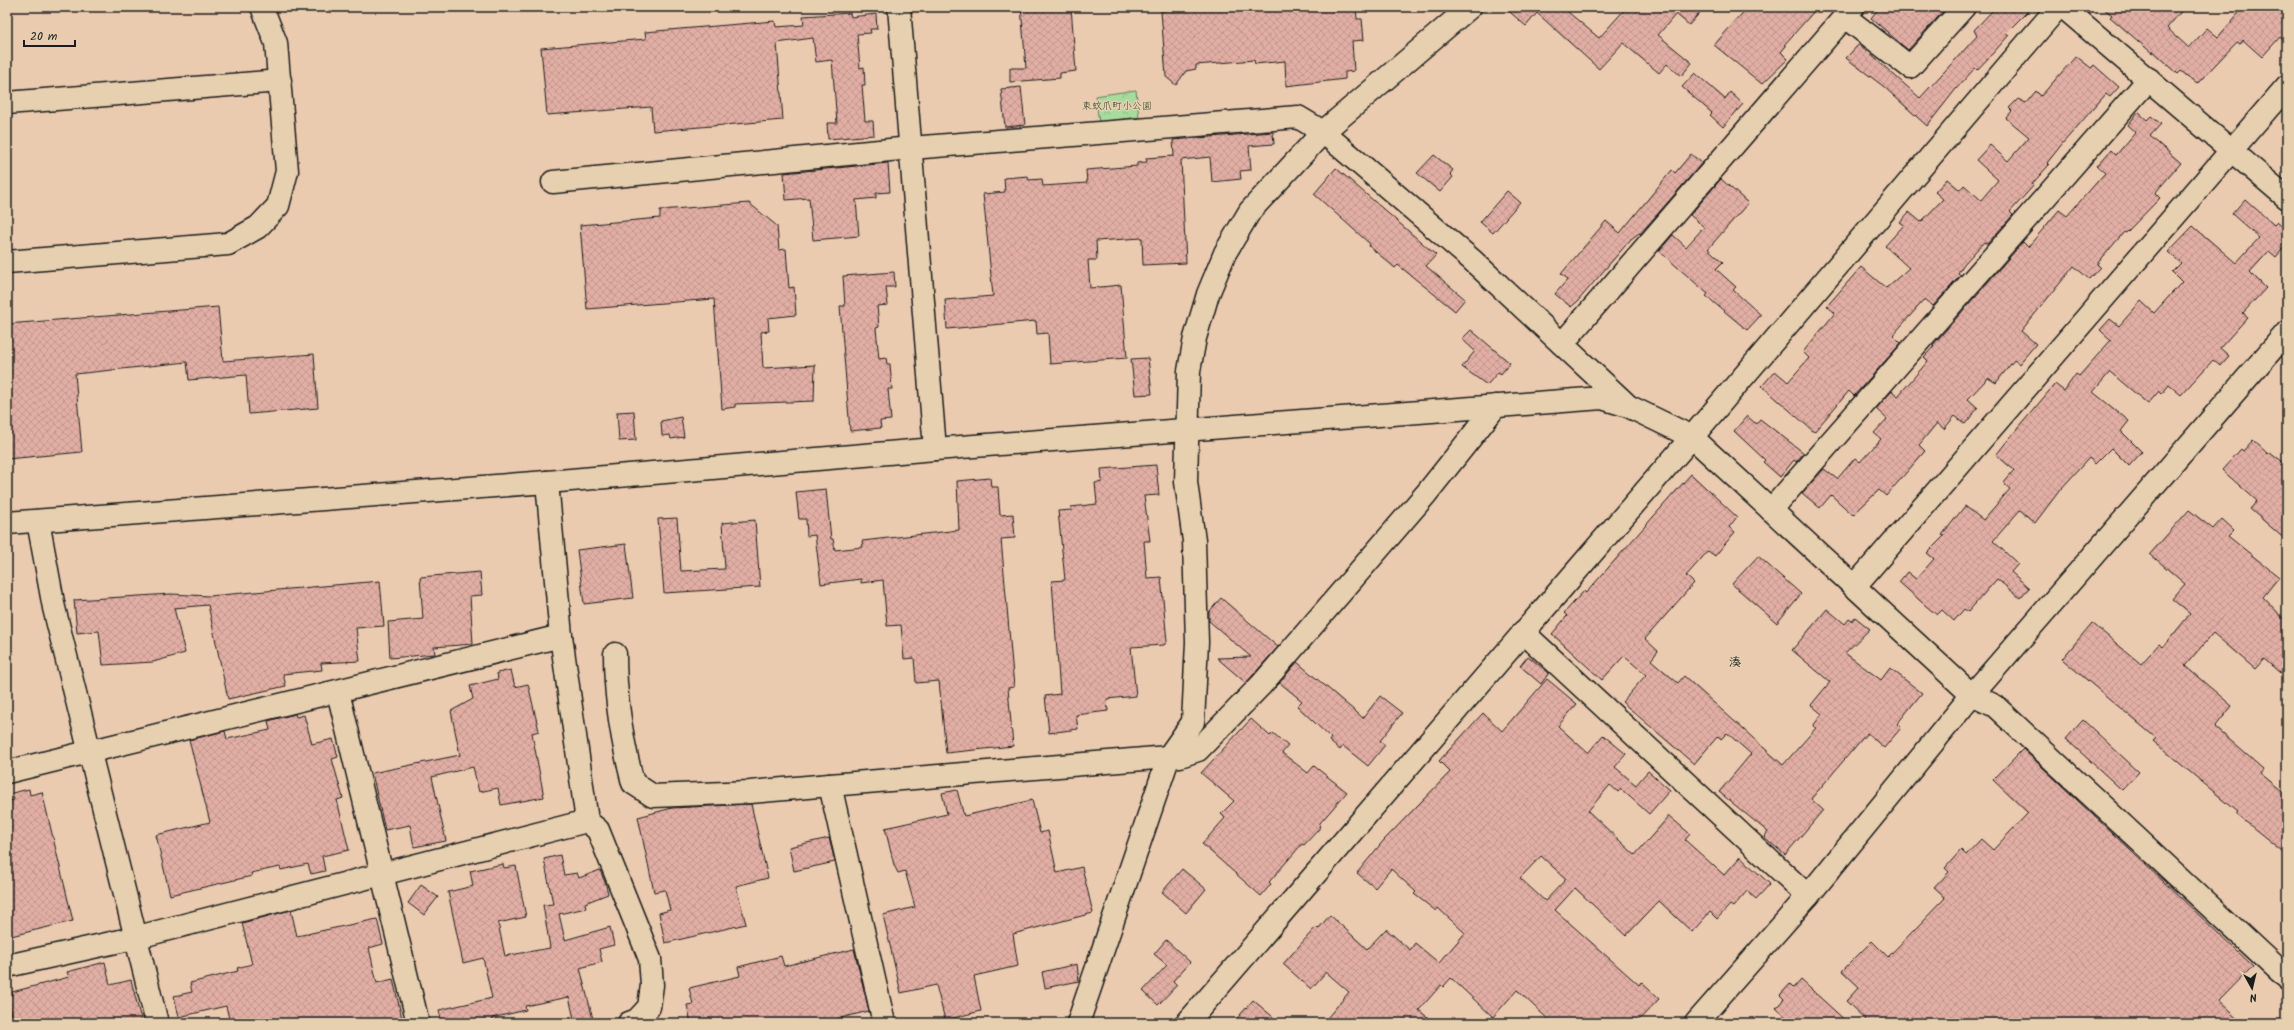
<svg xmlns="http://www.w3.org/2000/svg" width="2294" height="1030" font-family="Kalam,'Klee One',sans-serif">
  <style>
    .park { fill: url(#park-crowns); stroke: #627c5d }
    .building { fill: url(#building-cross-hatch); stroke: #1c1c1c; fill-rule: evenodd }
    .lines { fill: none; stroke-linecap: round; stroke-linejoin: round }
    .minor-casing { stroke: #1c1c1c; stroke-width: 25 }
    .minor { stroke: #e6d0af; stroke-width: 22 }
    .labels { text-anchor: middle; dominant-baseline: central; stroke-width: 3; stroke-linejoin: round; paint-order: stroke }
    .park-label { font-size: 10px; fill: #384236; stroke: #e6d0af }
    .quarter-label { font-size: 12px; font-weight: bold; fill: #1c1c1c; stroke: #e6d0af }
  </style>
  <defs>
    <pattern id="park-crowns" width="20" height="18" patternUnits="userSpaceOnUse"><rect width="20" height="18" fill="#a8dc9e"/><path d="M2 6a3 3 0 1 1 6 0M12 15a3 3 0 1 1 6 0" fill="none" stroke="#90bc88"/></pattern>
    <pattern id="building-cross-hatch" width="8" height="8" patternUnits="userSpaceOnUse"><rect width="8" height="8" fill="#e2aea4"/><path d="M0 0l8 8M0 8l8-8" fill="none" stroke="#c1958d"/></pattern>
  </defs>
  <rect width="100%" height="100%" fill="#ebcbb0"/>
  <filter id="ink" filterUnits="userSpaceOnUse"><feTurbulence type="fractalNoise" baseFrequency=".025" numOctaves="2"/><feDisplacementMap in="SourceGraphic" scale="8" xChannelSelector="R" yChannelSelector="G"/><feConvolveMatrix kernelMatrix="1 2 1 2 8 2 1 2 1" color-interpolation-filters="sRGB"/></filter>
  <g filter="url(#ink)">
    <!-- park -->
    <path class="park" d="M1136 90 1139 117 1099 122 1095 96Z"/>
    <!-- building -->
    <g class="building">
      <path d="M1021 7H1071L1076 71 1060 73V78L1010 82V68H1026Z"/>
      <path d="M1191 7H1356L1357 19H1362L1364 40 1352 41 1354 71 1345 72V79L1286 86 1285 61 1255 64 1254 60 1196 65V69L1186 71 1176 85 1166 77 1161 11Z"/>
      <path d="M1504 7H1562L1599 38 1627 7H1705L1689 25 1676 14 1658 35 1692 63 1681 76 1667 64 1659 73 1623 43 1599 69 1537 13 1526 26Z"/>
      <path d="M1748 7H1818L1784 45 1786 46 1781 52 1788 59 1762 84 1714 45Z"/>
      <path d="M1880 7H1947L1908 50 1871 18Z"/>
      <path d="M1996 7H2032L2006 33 2009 35 1994 52 1977 70 1975 68 1956 89 1927 126 1883 86 1846 58 1859 44 1920 98 1977 36 1974 30Z"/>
      <path d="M2102 7H2134L2141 13 2146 7H2185L2167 28 2189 48 2207 28 2218 37 2244 7H2287V44L2280 37 2262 57 2243 40 2240 44 2237 42 2197 84 2181 71 2178 74 2153 51 2152 53 2110 17 2112 15Z"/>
      <path d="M850 13 851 17 876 14 877 29H870L871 33 857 34 860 68 864 67 865 85H862L865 121H873L874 135 828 139 827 123H837L832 60 816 62 813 38 777 43 783 120 653 131 651 107 547 115 541 48 646 39 645 32 775 21 776 27 804 25 803 16Z"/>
      <path d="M2076 56 2091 68 2094 65 2119 87 2110 97 2106 94 2062 144 2047 163 2049 165 2032 184 2034 185 2010 212 2013 215 1987 244 1984 242 1964 264 1958 273 1961 275 1933 306 1925 299 1893 335 1901 343 1854 396 1849 391 1814 432 1762 386 1775 371 1788 382 1809 358 1803 352 1835 313 1827 306 1861 267 1886 288 1909 268 1885 246 1904 225 1900 222 1909 212 1921 222 1943 199 1935 192 1947 179 1960 190 1964 185 1981 200 1998 180 1976 160 1990 145 2008 161 2029 137 2006 118 2012 111 2009 108 2018 99 2026 103 2036 91 2041 96Z"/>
      <path d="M1695 73 1725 99 1730 92 1743 104 1723 127 1710 115 1712 113 1682 87Z"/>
      <path d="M1021 87 1025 125 1005 127 1001 89Z"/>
      <path d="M2138 112 2147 120 2151 116 2161 124 2150 136 2181 163 2155 193 2160 198 2126 233 2124 232 2097 264 2100 267 2089 279 2074 266 2021 331 2036 344 2019 364 2014 360 1996 383 1988 378 1968 399 1978 408 1965 424 1955 416 1944 429 1937 423 1919 445 1925 451 1886 496 1879 490 1853 515 1831 495 1820 508 1802 493 1824 469 1837 479 1855 458 1860 462 1881 439 1874 433 1887 419 1876 409 1892 391 1898 396 1928 361 1924 357 1934 346 1933 345 2023 242 2028 247 2059 210 2067 216 2105 173 2097 166 2111 150 2116 155 2136 132 2128 125Z"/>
      <path d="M1273 132 1274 144 1249 146 1251 170 1240 171 1241 179 1212 182 1210 157 1181 160 1186 263 1143 265 1142 238 1096 241 1097 260H1088L1090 288 1121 285 1127 358 1050 364 1048 333 1037 334 1036 321 947 329 945 300 993 296 983 194 1005 192 1004 178 1028 176 1029 180 1042 179 1043 186 1087 183 1086 170 1137 166V163L1147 162 1146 158 1174 156 1173 140Z"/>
      <path d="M1691 154 1702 163 1640 234 1639 233 1631 239 1577 302 1571 307 1555 294 1568 279 1561 274 1606 221 1620 233 1672 170 1675 173Z"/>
      <path d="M1434 155 1453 170 1450 174 1453 177 1440 192 1417 173Z"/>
      <path d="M888 163 890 192 876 193V198L856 200 859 236 813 240 809 198 786 200 784 173Z"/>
      <path d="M1336 168 1436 255 1426 266 1465 299 1455 311 1398 265 1395 268 1369 246 1370 244 1314 194Z"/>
      <path d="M1721 179 1748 203 1708 249 1723 262 1716 269 1736 287 1733 290 1761 315 1747 330 1706 296 1708 294 1659 251 1673 235 1686 247 1704 227 1690 215Z"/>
      <path d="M1507 191 1520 202 1493 233 1480 222Z"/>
      <path d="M2245 199 2274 225 2277 222 2287 231V244L2276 257 2269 251 2250 272 2266 288 2243 313 2248 317 2220 348 2229 356 2220 366 2213 360 2181 395 2169 385 2162 394 2159 391 2148 404 2110 372 2093 392 2129 421 2121 431 2142 452 2129 466 2111 448 2095 464 2089 458 2060 490 2035 523 2020 510 1993 541 2018 564 2011 572 2029 588 2020 598 1997 579 1968 612 1964 609 1954 621 1942 610 1937 615 1926 606 1899 582 1907 572 1916 579 1934 559 1927 553 1944 536 1942 535 1965 506 1983 520 2010 489 2003 483 2014 470 1996 455 2008 440 2055 384 2064 391 2076 374 2079 376 2111 340 2100 330 2110 319 2119 326 2141 301 2154 313 2182 282 2172 272 2181 263 2168 252 2193 226 2236 263 2259 238 2232 214Z"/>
      <path d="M749 203 777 226 779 250 786 249 789 288 794 287 796 315 768 318 769 331 761 332 763 368 815 365 814 401 735 404V407L722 409 714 299 587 309 580 225 660 218V210Z"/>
      <path d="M894 272 895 287H886L888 305 877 306 879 327 876 328 879 359 886 358 887 364H890L892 389H888L891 420 880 421 881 428 850 431 840 306H845L843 276Z"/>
      <path d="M218 307 223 361 314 354 318 408 249 414 246 375 189 380 187 362 75 374 82 452 7 459V324Z"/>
      <path d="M1471 330 1510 363 1501 374 1498 372 1487 385 1462 367 1475 351 1462 339Z"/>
      <path d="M1148 358 1152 394 1135 395 1131 359Z"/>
      <path d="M634 411 636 440 619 441 617 412Z"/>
      <path d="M1747 416 1756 424 1760 419 1804 453 1796 462 1794 460 1780 477 1763 462 1765 460 1734 431Z"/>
      <path d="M681 417 684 437 671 439 670 435 662 436 661 421Z"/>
      <path d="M2253 440 2268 454 2270 452 2287 465V480L2282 489 2287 493V541L2250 509 2257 501 2222 470 2241 449 2243 451Z"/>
      <path d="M1156 465 1159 495 1144 496 1150 541H1144L1147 578 1161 577 1167 642 1164 645 1131 647 1136 696 1107 699 1108 711 1076 715 1078 729 1049 733 1045 696 1060 694 1052 581 1065 580 1058 511 1072 510 1071 507 1097 504 1095 483 1102 482 1101 469Z"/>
      <path d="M1691 474 1737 517 1729 527 1735 532 1715 556 1708 551 1686 576 1694 583 1645 639 1658 651 1651 660 1678 683 1684 676 1783 765 1816 728 1813 726 1822 714 1811 705 1830 682 1792 650 1827 609 1845 624 1849 619 1852 621 1855 617 1870 629 1845 653 1881 680 1890 668 1922 693 1897 724 1901 728 1884 748 1867 733 1811 799 1823 810 1785 855 1764 837 1768 832 1719 792 1751 754 1727 733 1721 739 1718 736 1694 764 1622 702 1646 675 1624 656 1602 680 1552 634 1567 616 1564 613 1584 591 1586 593Z"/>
      <path d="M990 478 991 487H998L1000 515 1013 514 1015 538 1001 539 1014 687 1008 688 1013 746 946 753 939 681 916 683 914 658 904 659 901 625 887 626 883 580 861 583V579L821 584 815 535 807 536 806 519H799L796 492 826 489 831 539H833L835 550 863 547 862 541 959 530 957 481Z"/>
      <path d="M2189 510 2213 529 2222 519 2234 530 2228 536 2279 577 2263 597 2287 622V679L2264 659 2255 669 2213 633 2185 666 2232 706 2215 727 2263 769 2260 773 2287 795V855L2236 814 2238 812 2153 741 2156 738 2062 659 2092 623 2141 664 2159 644 2163 647 2190 614 2172 599 2185 584 2150 554Z"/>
      <path d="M677 518 681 571 725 569 722 523 755 520 760 587 664 593 658 519Z"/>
      <path d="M626 544 633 598 584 604 577 550Z"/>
      <path d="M1758 556 1801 594 1777 623 1732 584Z"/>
      <path d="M480 572 482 595 470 596 473 644 434 647 435 654 390 658 388 622 423 619 420 577Z"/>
      <path d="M380 581 384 626 356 628 360 661 321 663 322 670 283 674 286 686 228 699 208 605 174 608 185 653 153 662 103 665 99 631 77 633 74 600 171 594 209 596Z"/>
      <path d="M1221 598 1278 647 1246 683 1217 658 1251 657 1209 621V612Z"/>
      <path d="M1528 656 1549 673 1541 684 1520 666Z"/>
      <path d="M1297 662 1363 718 1380 696 1402 713 1380 741 1385 745 1368 766 1343 746 1340 750 1329 741 1331 738 1297 706 1302 701 1280 683 1275 688Z"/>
      <path d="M511 670 515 687 528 684 539 731 532 733 544 797 501 805 498 788 479 792 473 767 432 777 446 841 414 847 410 825 385 830 372 773 460 755 451 711 473 699 470 686 498 679 497 673Z"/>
      <path d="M1547 679 1577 704 1558 726 1588 753 1603 735 1626 754 1615 767 1636 785 1648 771 1670 790 1649 814 1621 789 1618 792 1610 785 1588 811 1635 855 1669 816 1690 834 1685 840 1724 875 1740 857 1770 884 1756 899 1747 891 1733 907 1730 905 1717 919 1710 912 1692 932 1659 901 1626 936 1575 888 1555 910 1639 985 1641 982 1659 999 1636 1023H1552L1517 990 1493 1017 1451 978 1443 987 1441 985 1419 1010 1434 1023H1323L1349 992 1326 972 1311 989 1283 964 1316 927 1318 929 1330 915 1367 949 1386 929 1410 950 1415 943 1439 963 1465 933 1438 908 1436 911 1414 894 1416 892 1391 869 1375 888 1357 873 1384 840 1450 772 1439 761 1483 713 1502 731ZM1541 856 1566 879 1545 901 1520 878Z"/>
      <path d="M295 714 296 717 304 715 312 744 333 739 338 757 332 759 343 798 337 800 349 850 322 856 325 871 311 874 308 864 281 870 280 867 251 873 252 876 170 895 156 835 210 822 189 740 225 731 227 739 270 730 268 721Z"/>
      <path d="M1251 719 1270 736 1273 733 1288 746 1282 753 1308 773 1314 766 1347 792 1320 823 1319 829 1304 845 1302 844 1269 882 1271 884 1261 896 1202 844 1225 818 1221 814 1234 801 1201 773Z"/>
      <path d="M2083 720 2139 772 2122 790 2066 739Z"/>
      <path d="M2023 749 2253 966 2219 1001 2243 1023H1869L1846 1001 1859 987 1842 971 1872 941 1888 957 1945 898 1934 888 1949 872 1945 868 1961 850 1966 855 1981 839 1993 850 2028 813 1993 780Z"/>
      <path d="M29 789 30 795 42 792 73 921 7 937V802L14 800 12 793Z"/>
      <path d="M957 790 964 816 1032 800 1040 833 1048 831 1057 873 1082 867 1093 913 1013 934 1018 966 974 976 981 1011 945 1020 936 985 901 993 883 915 915 907 905 871 898 873 894 865 885 828 947 814 942 793Z"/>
      <path d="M751 804 768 878 736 886 746 924 665 943 659 913 670 910 665 890 654 892 638 817 672 808Z"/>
      <path d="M829 838 835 862 794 871 789 847Z"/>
      <path d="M560 855 564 875 577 873 579 878 600 870 606 885 608 894 585 903 586 908 559 914 565 940 610 927 614 945 599 949 602 962 580 968 594 1023H575L569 997 525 1006 526 1010 492 1018 494 1023H442L439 1010 492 998 483 958 463 963 448 892 473 886 470 871 503 864 504 868 516 866 526 917 498 923 505 956 550 948 543 905 553 904 544 859Z"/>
      <path d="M1182 869 1206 889 1186 913 1162 892Z"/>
      <path d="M421 885 438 897 424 915 408 903Z"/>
      <path d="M291 910 297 936 377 919 383 944 369 948 377 983 393 979 403 1023H230L226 1006 179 1017 174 996 192 992 190 983 238 971 237 968 252 964 242 923Z"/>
      <path d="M1166 940 1190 962 1173 981 1177 985 1158 1005 1143 991 1167 965 1154 954Z"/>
      <path d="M854 949 869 1011 820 1023H691L687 1005 693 1004 689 988 740 976 738 967 781 956 784 966Z"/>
      <path d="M105 962 110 985 131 980 142 1023H14L7 995 13 994 12 992 69 977 67 972Z"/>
      <path d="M1077 964 1079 981 1045 988 1042 972Z"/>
      <path d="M1801 980 1848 1023H1792L1776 1008 1784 999 1780 995 1790 984 1794 988Z"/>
      <path d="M1253 1000 1280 1023H1233Z"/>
    </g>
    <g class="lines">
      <defs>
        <g id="minor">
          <path d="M899 7 935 449"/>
          <path d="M2063 7 2287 198"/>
          <path d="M1845 17 1910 67 1964 7"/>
          <path d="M7 103 280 81"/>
          <path d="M553 182 911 148 1298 117 1323 132 1472 260 1625 403"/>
          <path d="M7 262 228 244 258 227 278 206 287 171 276 43 262 7"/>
          <path d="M1562 344 1853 7"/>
          <path d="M547 482 561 636 587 821 598 830 650 959 652 985 649 1007 637 1020 629 1023"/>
          <path d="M1771 510 2149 79"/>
          <path d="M38 521 54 608 157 1023"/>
          <path d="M7 523 547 482 935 449 1602 398 1628 406 1692 437 1972 695 1995 706 2287 978"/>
          <path d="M1854 587 2287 86"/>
          <path d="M1523 632 1808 896"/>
          <path d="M615 654C615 697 622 741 633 783L653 796 750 792 830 785"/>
          <path d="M338 692 418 1023"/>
          <path d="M7 772 561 636"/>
          <path d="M7 966 134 938 587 821"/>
          <path d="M884 1023 830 785 1180 756 1198 750 1261 685 1426 494 1496 406"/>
          <path d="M1078 1023 1169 756 1193 722 1197 642 1194 541 1186 482 1189 371 1195 338 1208 294 1225 253 1250 211 1323 132 1470 7"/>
          <path d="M1187 1023 1692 437 2058 7"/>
          <path d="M1696 1023 1808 896 1972 695 2287 332"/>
        </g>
      </defs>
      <!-- minor casing -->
      <use href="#minor" class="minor-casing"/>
      <!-- minor -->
      <use href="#minor" class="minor"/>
    </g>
  </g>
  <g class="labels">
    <!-- park labels -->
    <g class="park-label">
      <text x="1117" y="106">東蚊爪町小公園</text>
    </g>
    <!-- quarter labels -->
    <g class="quarter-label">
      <text x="1735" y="662">湊</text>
    </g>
  </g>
  <!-- margin -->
  <rect width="2294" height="1030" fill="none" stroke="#e6d0af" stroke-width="24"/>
  <rect x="12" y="12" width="2270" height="1006" fill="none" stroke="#1c1c1c" stroke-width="1.5" filter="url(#ink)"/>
  <!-- north arrow -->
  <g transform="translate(2252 988) rotate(172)" stroke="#e6d0af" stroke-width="3" paint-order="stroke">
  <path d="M0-3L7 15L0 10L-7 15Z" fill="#1c1c1c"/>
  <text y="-6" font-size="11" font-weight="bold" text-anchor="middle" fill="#1c1c1c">N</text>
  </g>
  <!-- scale -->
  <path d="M24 40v6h51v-6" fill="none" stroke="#1c1c1c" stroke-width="2"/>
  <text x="30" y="40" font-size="12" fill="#1c1c1c" stroke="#e6d0af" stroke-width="3" paint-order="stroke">20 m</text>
</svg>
